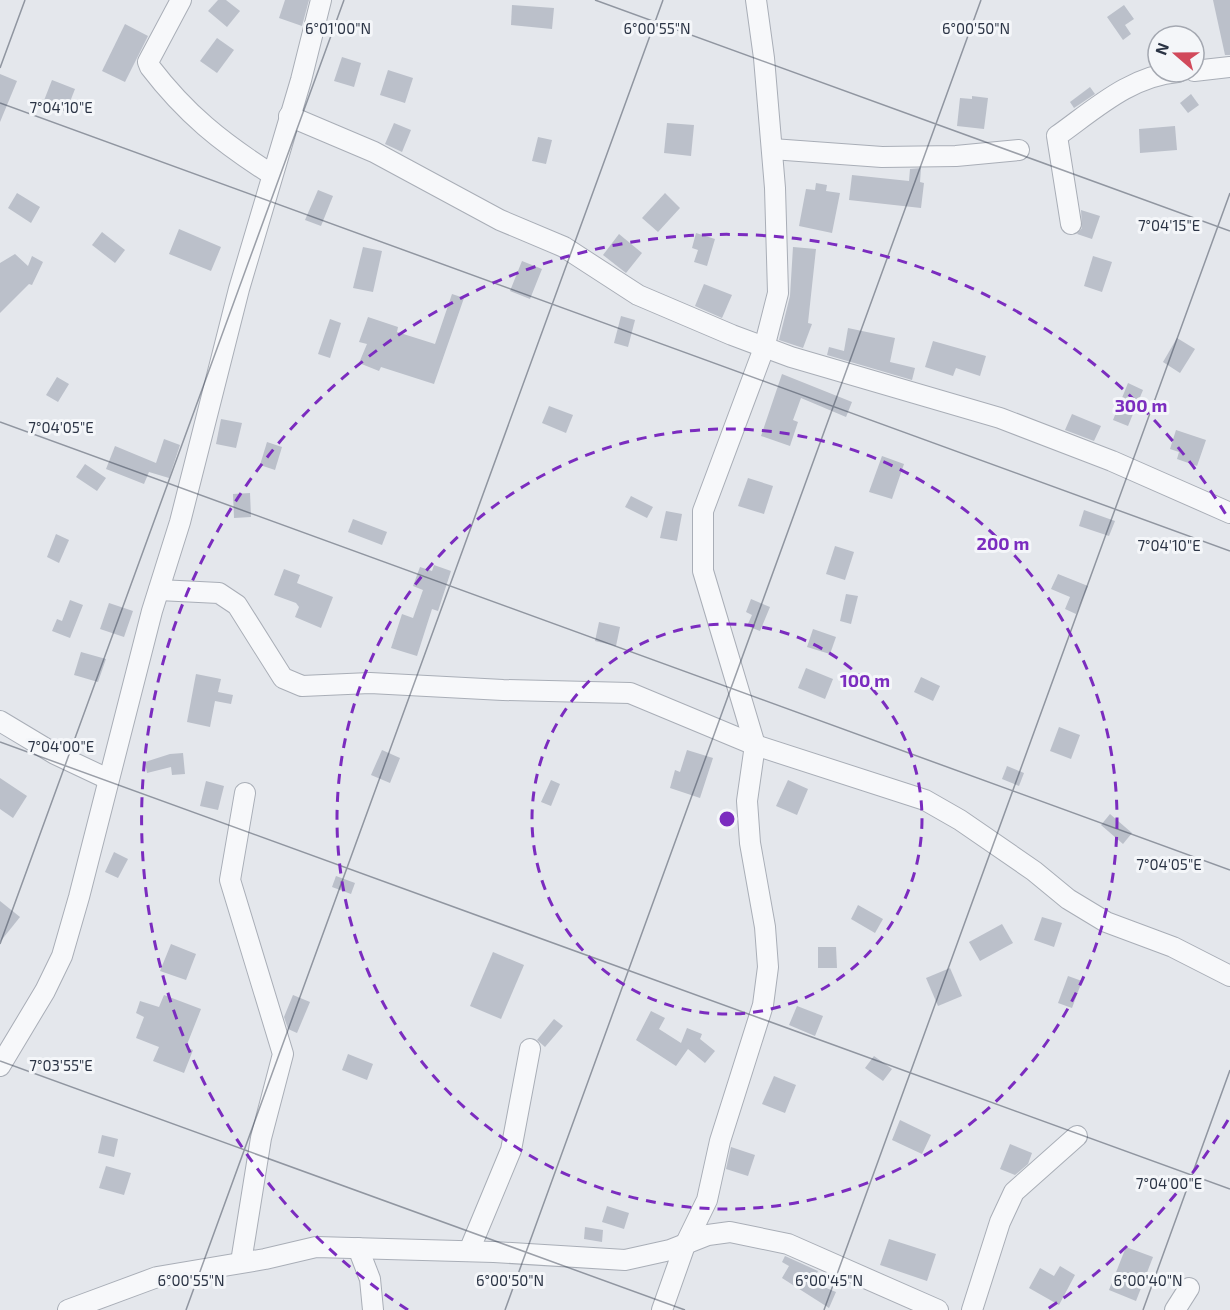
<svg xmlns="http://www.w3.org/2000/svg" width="1230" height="1310" font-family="'Exo 2',sans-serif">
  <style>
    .building { fill: #bbc0ca }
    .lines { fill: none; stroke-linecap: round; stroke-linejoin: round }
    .minor-casing { stroke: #a9aeb7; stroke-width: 22 }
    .minor { stroke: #f7f8fa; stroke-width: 20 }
    .ticks { fill: none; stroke: #2b3445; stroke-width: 1.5; stroke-opacity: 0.45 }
    .ring { fill: none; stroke: #7b2cbf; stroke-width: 3; stroke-dasharray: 10 8 }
    .ticks-label { font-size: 15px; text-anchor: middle; fill: #2b3445; stroke: #f4f6f9; stroke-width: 6; stroke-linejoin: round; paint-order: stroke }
    .centre { fill: #7b2cbf; stroke: #f4f6f9; stroke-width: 3 }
    .ring-label { font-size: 18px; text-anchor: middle; font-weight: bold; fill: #7b2cbf; stroke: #f4f6f9; stroke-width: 6; stroke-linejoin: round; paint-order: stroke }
  </style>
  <rect width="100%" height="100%" fill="#e4e7ec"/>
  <!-- building -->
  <g class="building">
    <path d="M218 0H226L240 11 227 27 208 11Z"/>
    <path d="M285 0H309L302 26 279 18Z"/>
    <path d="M1213 0H1230V55H1225Z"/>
    <path d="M512 5 554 8 552 29 511 25Z"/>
    <path d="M1124 5 1134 19 1125 25 1131 34 1123 40 1107 17Z"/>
    <path d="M125 24 148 36 125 82 102 71Z"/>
    <path d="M217 38 234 50 217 73 200 61Z"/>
    <path d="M342 57 361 63 354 87 334 81Z"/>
    <path d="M388 70 413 78 405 103 380 95Z"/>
    <path d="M0 74 17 81 0 122Z"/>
    <path d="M52 80 75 89 66 112 43 103Z"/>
    <path d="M1090 87 1095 94 1074 108 1070 102Z"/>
    <path d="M1191 94 1199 105 1188 113 1180 103Z"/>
    <path d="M972 96 988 98 984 129 957 126 960 98 972 99Z"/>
    <path d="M394 123 411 130 402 152 385 144Z"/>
    <path d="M667 123 694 125 691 156 664 153Z"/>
    <path d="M1175 126 1177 150 1140 153 1139 129Z"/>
    <path d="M538 137 552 140 546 164 532 161Z"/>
    <path d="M921 168 920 182 924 183 921 208 849 200 852 175 909 181 910 169Z"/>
    <path d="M816 183 827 185 826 191 840 193 832 233 799 226 806 189 815 190Z"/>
    <path d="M318 190 333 196 321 226 305 220Z"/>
    <path d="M17 193 40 207 31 223 8 208Z"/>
    <path d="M665 193 680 208 658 232 642 218Z"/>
    <path d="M1081 210 1100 216 1092 239 1077 234 1082 228Z"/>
    <path d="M179 229 221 247 211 271 169 254Z"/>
    <path d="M102 232 125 250 115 263 92 245Z"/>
    <path d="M696 233 715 239 707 266 694 262 698 250 692 248Z"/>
    <path d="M619 234 642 253 626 273 603 255Z"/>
    <path d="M363 247 382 251 373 292 353 288Z"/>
    <path d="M793 247 816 249 808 323 812 324 803 348 779 340 790 296Z"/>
    <path d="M15 254 28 266 32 256 43 262 32 285 29 284 0 313V263Z"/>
    <path d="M1093 256 1112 262 1102 292 1084 286Z"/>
    <path d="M522 261 542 269 530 299 510 291Z"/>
    <path d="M704 284 732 295 722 318 695 306Z"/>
    <path d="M452 294 464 298 434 384 381 367 379 371 359 363 367 344 359 342 368 317 398 327 397 332 435 344Z"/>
    <path d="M621 316 635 320 628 347 614 343Z"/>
    <path d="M330 319 341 323 330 358 318 354Z"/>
    <path d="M848 328 895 338 890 362 915 368 912 380 827 355 829 347 844 351Z"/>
    <path d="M1177 338 1195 349 1180 373 1163 362Z"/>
    <path d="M933 341 986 356 980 376 956 368 953 376 925 367Z"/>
    <path d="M782 374 852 402 846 417 801 398 793 420 798 422 790 446 761 436Z"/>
    <path d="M57 377 69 384 58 402 46 395Z"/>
    <path d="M1128 383 1143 390 1128 426 1113 420Z"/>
    <path d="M549 406 573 415 566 433 542 423Z"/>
    <path d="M1072 414 1101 426 1094 441 1065 430Z"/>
    <path d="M221 419 242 423 236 448 216 444Z"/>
    <path d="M1176 430 1206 440 1197 466 1177 459 1179 452 1170 449Z"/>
    <path d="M164 439 180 445 169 478 149 472 144 484 106 469 115 446 156 463Z"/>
    <path d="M267 442 282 447 275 470 260 465Z"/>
    <path d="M882 456 904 464 892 499 869 492Z"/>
    <path d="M85 464 106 478 97 491 76 477Z"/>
    <path d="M748 478 773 486 764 514 738 506Z"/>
    <path d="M250 493 251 517 234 518 233 494Z"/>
    <path d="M631 496 653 507 647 518 625 507Z"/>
    <path d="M1084 510 1115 521 1109 536 1079 526Z"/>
    <path d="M666 511 682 514 677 541 660 538Z"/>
    <path d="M353 519 387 532 382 545 348 532Z"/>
    <path d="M56 534 69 540 59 563 47 557Z"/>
    <path d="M835 546 854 552 845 580 826 574Z"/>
    <path d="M434 565 451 571 438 611 432 609 417 656 391 648 402 614 413 618 423 590 413 586 420 567 432 571Z"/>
    <path d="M284 569 300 575 297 583 333 597 321 628 295 617 299 607 296 603 274 595Z"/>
    <path d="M1058 574 1088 586 1076 614 1065 609 1070 597 1051 589Z"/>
    <path d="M846 594 858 596 851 624 840 621Z"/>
    <path d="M751 599 770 607 760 631 747 626 752 615 746 612Z"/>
    <path d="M70 600 83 605 70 638 52 631 57 619 62 621Z"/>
    <path d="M109 603 133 611 124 637 100 629Z"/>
    <path d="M599 622 620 627 616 646 595 641Z"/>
    <path d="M813 629 836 637 830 654 807 647Z"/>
    <path d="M81 652 106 659 98 682 74 675Z"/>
    <path d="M806 668 833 679 825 699 798 688Z"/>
    <path d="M196 674 221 679 218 692 233 695 231 704 215 701 210 727 187 722Z"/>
    <path d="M921 677 940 686 933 701 914 692Z"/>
    <path d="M1059 727 1080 735 1071 759 1050 751Z"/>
    <path d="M382 750 400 758 390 783 371 775Z"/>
    <path d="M687 750 713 758 700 798 670 788 675 770 680 772Z"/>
    <path d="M183 753 185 774 172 775 171 767 147 773 145 762 170 754Z"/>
    <path d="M1007 766 1024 773 1019 786 1002 779Z"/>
    <path d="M0 778 27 796 13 818 0 809Z"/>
    <path d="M551 780 560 784 551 806 541 802Z"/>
    <path d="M788 780 808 789 797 815 776 806Z"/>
    <path d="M206 781 224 786 218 810 200 806Z"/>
    <path d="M1110 814 1132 833 1123 844 1101 825Z"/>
    <path d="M114 852 128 859 118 878 105 872Z"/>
    <path d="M336 876 355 883 351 894 332 887Z"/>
    <path d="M0 901 20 917 0 942Z"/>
    <path d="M858 905 883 919 875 933 851 919Z"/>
    <path d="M1042 917 1062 923 1054 947 1034 940Z"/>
    <path d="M1002 924 1013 943 980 961 969 942Z"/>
    <path d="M171 944 196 954 186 980 160 971Z"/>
    <path d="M818 947H836L837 968H818Z"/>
    <path d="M493 952 524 965 501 1019 470 1006Z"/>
    <path d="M950 968 962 996 938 1006 926 978Z"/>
    <path d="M1068 976 1082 981 1072 1008 1058 1003Z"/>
    <path d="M164 995 201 1009 186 1047 193 1050 184 1073 153 1061 159 1047 136 1038 144 1017 136 1013 140 1001 159 1007Z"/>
    <path d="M293 995 310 1002 297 1033 288 1029 284 1017Z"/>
    <path d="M797 1006 823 1016 815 1036 789 1025Z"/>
    <path d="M651 1011 665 1018 659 1029 681 1043 687 1028 702 1034 700 1039 715 1051 705 1063 688 1049 676 1066 636 1040Z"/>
    <path d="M554 1019 563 1026 545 1047 537 1040Z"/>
    <path d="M348 1054 373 1064 367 1080 342 1070Z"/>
    <path d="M874 1056 892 1069 883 1081 865 1068Z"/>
    <path d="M774 1076 796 1085 785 1113 762 1104Z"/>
    <path d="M900 1120 931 1135 922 1154 892 1140Z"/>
    <path d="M102 1135 118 1139 114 1157 98 1153Z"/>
    <path d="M1010 1144 1032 1153 1028 1164 1015 1175 1000 1169Z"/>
    <path d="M731 1147 755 1155 748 1176 726 1169Z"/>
    <path d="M106 1166 131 1173 124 1195 99 1188Z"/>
    <path d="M607 1206 629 1213 624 1229 602 1222Z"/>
    <path d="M585 1227 603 1230 602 1242 584 1239Z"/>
    <path d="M889 1239 936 1254 927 1281 880 1265Z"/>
    <path d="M1126 1247 1153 1257 1136 1301 1109 1290Z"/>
    <path d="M785 1256 818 1271 812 1282 836 1292 829 1308 782 1278 789 1266 782 1262Z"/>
    <path d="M1060 1266 1075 1275 1059 1305 1029 1288 1040 1268 1054 1276Z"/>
  </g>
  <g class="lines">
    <defs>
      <g id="minor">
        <path d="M181 0 148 62 150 67C186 114 221 142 271 174"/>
        <path d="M1194 71 1230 67"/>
        <path d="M289 116 374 152 500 220 564 247 638 295 732 335 791 357 1000 418 1112 461 1230 513"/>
        <path d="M772 149 882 157 956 156 1019 150"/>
        <path d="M1071 224 1057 136C1095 109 1130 76 1178 72"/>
        <path d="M159 590 219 593 237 605 283 678 302 686 370 683 503 690 630 693 755 745 925 800 960 820 1034 871 1068 899 1106 922 1173 947 1230 976"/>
        <path d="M0 721 55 754 108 779"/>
        <path d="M0 1066 45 991 62 956 79 897 152 611 180 522 239 289 301 80 321 0"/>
        <path d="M358 1248 370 1279 373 1310"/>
        <path d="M469 1251 511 1150 530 1049"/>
        <path d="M241 1262 261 1138 283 1054 230 880 245 793"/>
        <path d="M68 1310 157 1277 265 1259 316 1247 494 1252 625 1260 670 1250 708 1235 730 1232 788 1244 938 1310"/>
        <path d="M662 1310 685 1245 707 1200 720 1141 763 1005 768 967 765 927 750 843 747 801 755 745 703 571V511L764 348 778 293 775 188 764 58 756 0"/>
        <path d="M972 1310 1000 1222 1014 1192 1077 1136"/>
        <path d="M1175 1310 1189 1288"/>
      </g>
    </defs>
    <!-- minor casing -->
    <use href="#minor" class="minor-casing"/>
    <!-- minor -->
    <use href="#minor" class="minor"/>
  </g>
  <!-- ticks -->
  <path class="ticks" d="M595 0 1230 231M0 68 25 0M0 103 1230 551M0 422 1230 870M0 742 1230 1189M0 944 344 0M0 1061 685 1310M186 1310 663 0M505 1310 981 0M824 1310 1230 193M1143 1310 1230 1070"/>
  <!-- distance rings -->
  <g class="ring">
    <circle cx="727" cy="819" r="195"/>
    <circle cx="727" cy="819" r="390"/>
    <path d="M1228 1120A585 585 0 0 1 1046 1310M408 1310A585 585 0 1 1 1228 518"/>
  </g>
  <g class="ticks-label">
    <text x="657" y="34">6°00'55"N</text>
    <text x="976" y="34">6°00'50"N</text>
    <text x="338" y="34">6°01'00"N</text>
    <text x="61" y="113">7°04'10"E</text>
    <text x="1169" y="231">7°04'15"E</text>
    <text x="61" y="433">7°04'05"E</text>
    <text x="1169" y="551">7°04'10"E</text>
    <text x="61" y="752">7°04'00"E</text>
    <text x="1169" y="870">7°04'05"E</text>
    <text x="61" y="1071">7°03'55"E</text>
    <text x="1169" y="1189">7°04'00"E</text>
    <text x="191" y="1286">6°00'55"N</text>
    <text x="510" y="1286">6°00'50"N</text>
    <text x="829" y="1286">6°00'45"N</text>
    <text x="1148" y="1286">6°00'40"N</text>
  </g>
  <circle cx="727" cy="819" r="9" class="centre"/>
  <g class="ring-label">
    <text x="1141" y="412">300 m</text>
    <text x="1003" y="550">200 m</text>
    <text x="865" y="687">100 m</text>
  </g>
  <!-- north arrow -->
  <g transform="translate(1176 54) rotate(290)"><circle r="28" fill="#f4f6f9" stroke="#a4a8b1" stroke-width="1.5"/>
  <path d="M0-4.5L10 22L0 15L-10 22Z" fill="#d1495b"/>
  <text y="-9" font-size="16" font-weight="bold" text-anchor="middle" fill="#2b3445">N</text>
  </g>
</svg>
